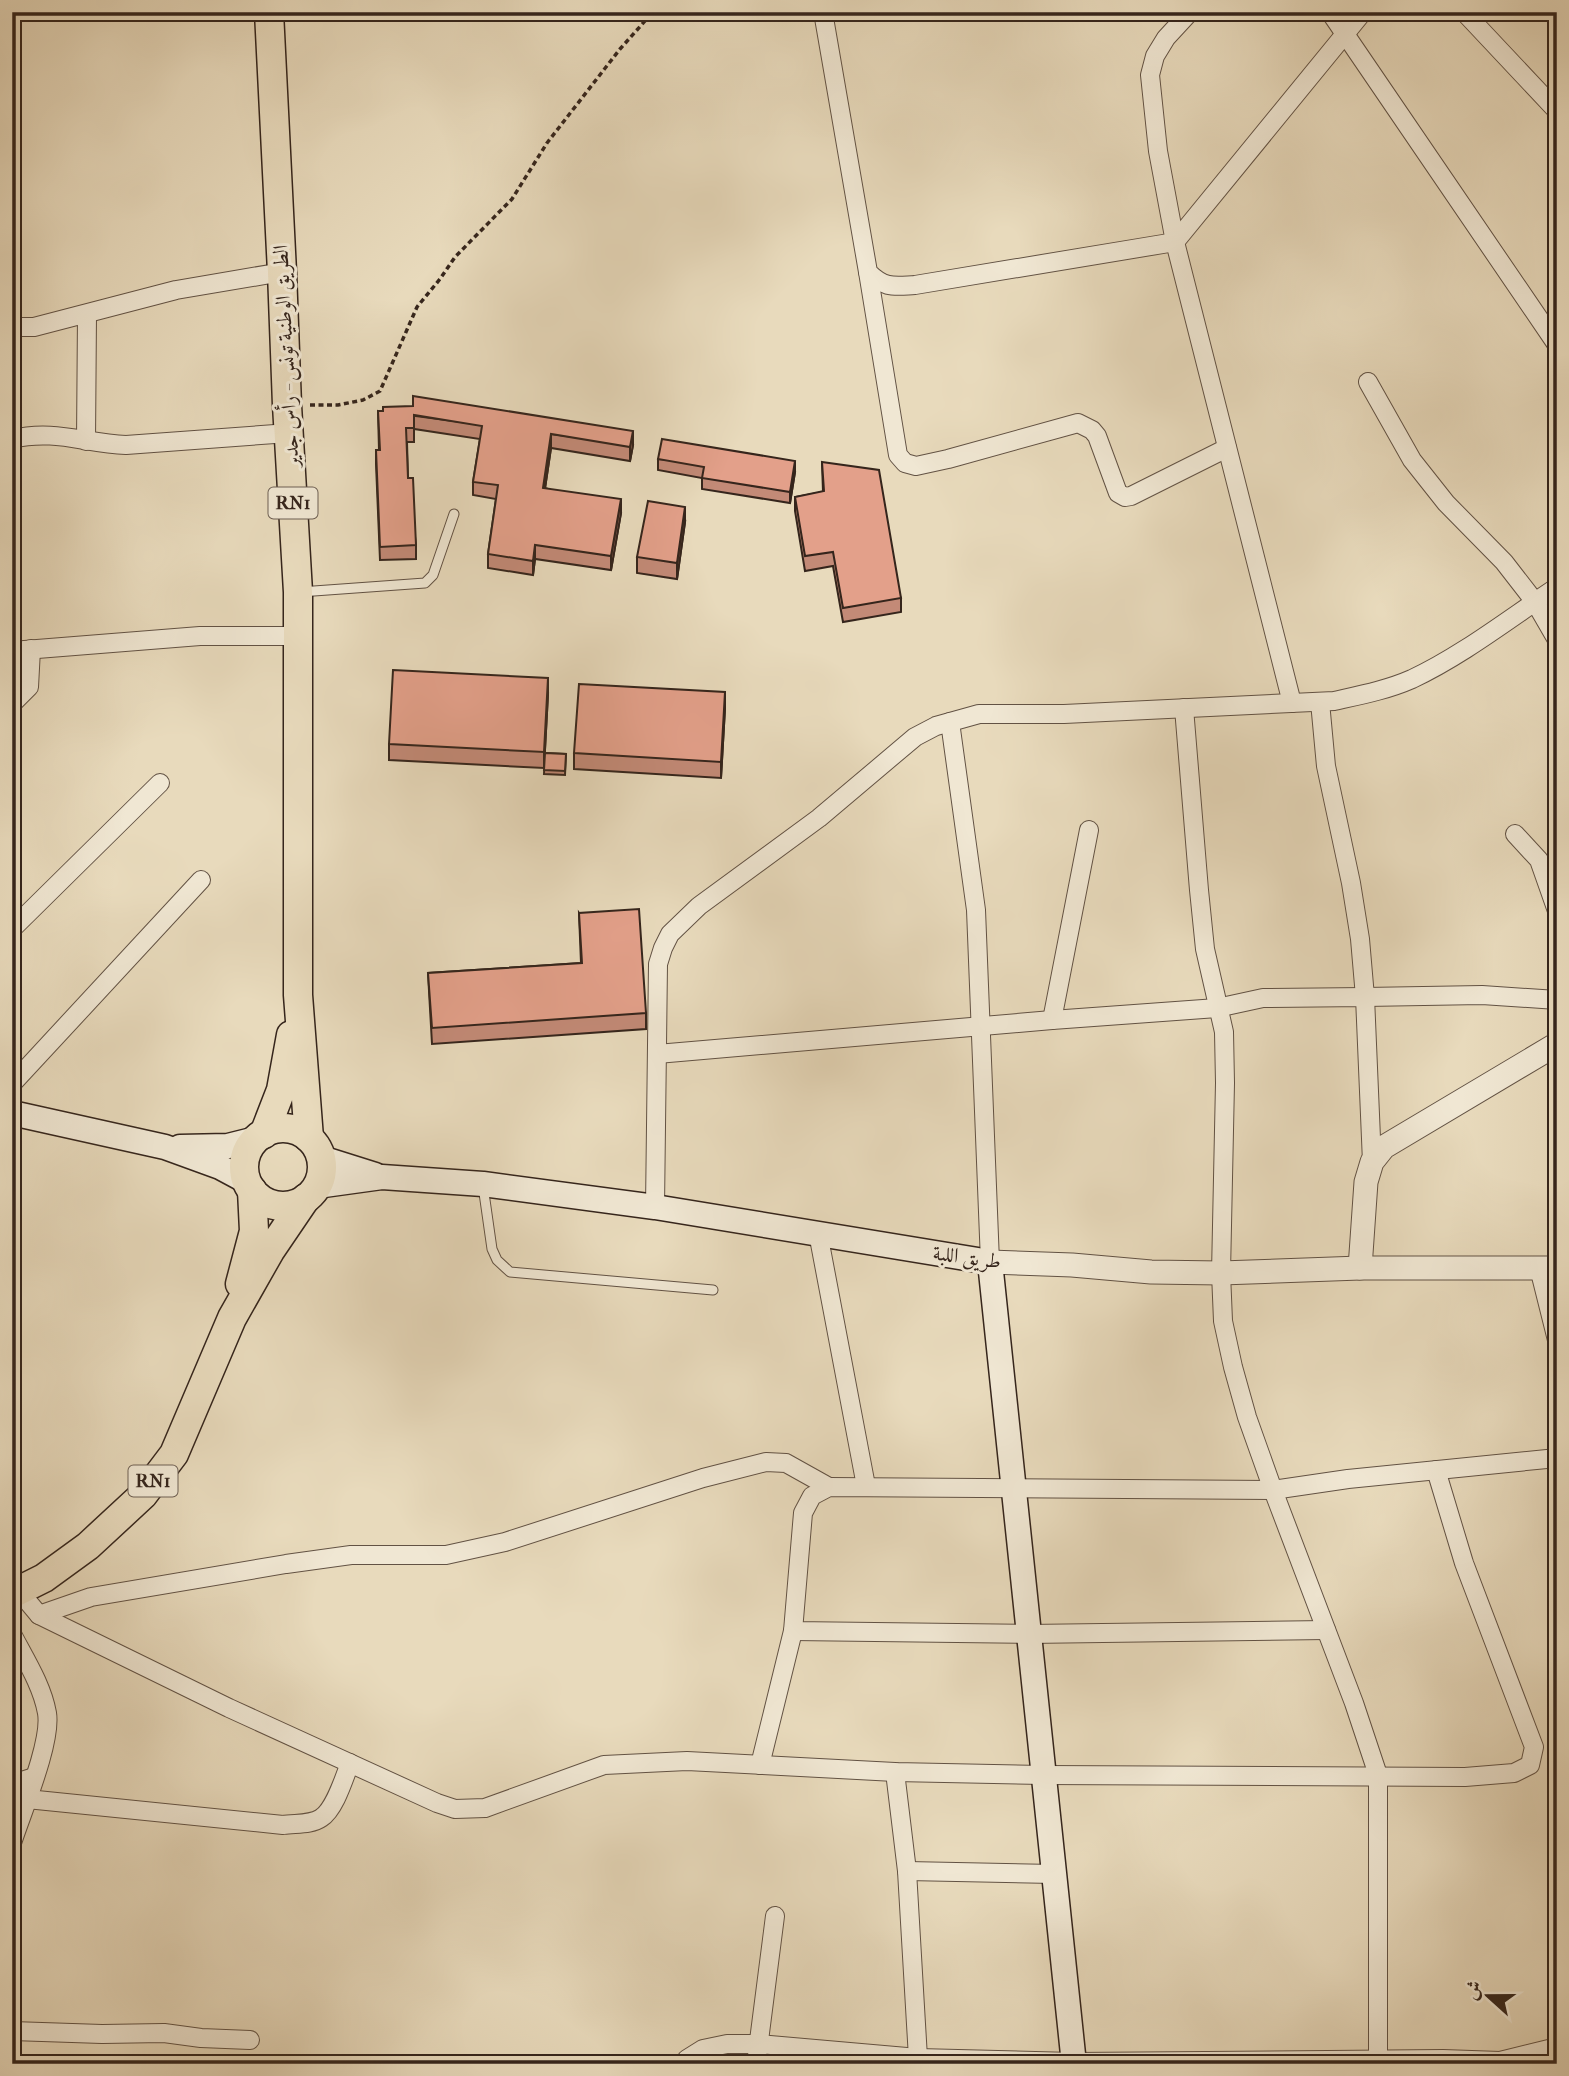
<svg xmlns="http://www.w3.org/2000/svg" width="1569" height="2076" font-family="'IM FELL French Canon',Amiri,serif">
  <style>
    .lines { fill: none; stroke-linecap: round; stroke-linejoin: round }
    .service-casing { stroke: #625244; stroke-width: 11 }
    .minor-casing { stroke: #625244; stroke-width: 20 }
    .tertiary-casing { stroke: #625244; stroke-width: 25 }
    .secondary-casing { stroke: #35251c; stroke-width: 27 }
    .primary-casing { stroke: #35251c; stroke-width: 31 }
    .path { stroke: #35251c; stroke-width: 3.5; stroke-dasharray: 5 3.5; stroke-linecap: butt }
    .service { stroke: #f0e7d3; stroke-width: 9 }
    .minor { stroke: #f0e7d3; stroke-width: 18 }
    .tertiary { stroke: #f0e7d3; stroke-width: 23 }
    .secondary { stroke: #f0e7d3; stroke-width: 24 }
    .primary { stroke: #e8dabc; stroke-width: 28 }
    .wall { fill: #c38a77; stroke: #35251c; stroke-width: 2 }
    .shaded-wall { fill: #9f7061; stroke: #35251c; stroke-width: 2 }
    .building { fill: #e3a08a; stroke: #35251c; stroke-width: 2 }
    .labels { text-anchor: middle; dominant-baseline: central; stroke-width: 6; stroke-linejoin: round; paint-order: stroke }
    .shield { fill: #f0e7d3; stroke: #6d5f53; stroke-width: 2 }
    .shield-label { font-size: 19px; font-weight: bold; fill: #35251c }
    .street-label { font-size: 21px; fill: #35251c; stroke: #f0e7d3 }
  </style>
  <rect width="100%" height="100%" fill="#e8dabc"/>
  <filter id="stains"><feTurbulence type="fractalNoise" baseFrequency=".00286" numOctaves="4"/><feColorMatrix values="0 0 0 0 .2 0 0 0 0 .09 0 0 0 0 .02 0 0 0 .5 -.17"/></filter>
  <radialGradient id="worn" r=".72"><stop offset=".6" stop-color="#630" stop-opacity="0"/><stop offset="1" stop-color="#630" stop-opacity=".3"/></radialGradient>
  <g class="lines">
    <defs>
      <g id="service">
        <path d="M300 592 425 583 433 575 454 514"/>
        <path d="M483 1186 492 1249 497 1260 510 1272 713 1290"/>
      </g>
      <g id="minor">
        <path d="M823 12 868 272C885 289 894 286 915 285L1175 242 1363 12"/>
        <path d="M1190 12 1166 38 1155 56 1150 75 1158 151 1175 242 1292 703"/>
        <path d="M1330 12 1557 345"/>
        <path d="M1464 12 1557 111"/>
        <path d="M868 272 898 455 905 463 916 466 948 459 1078 423 1092 430 1097 436 1118 493 1125 497 1131 496 1227 448"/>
        <path d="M12 327H34L176 290 282 272"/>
        <path d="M1368 382 1412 460 1446 503 1504 562 1535 602 1557 640"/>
        <path d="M12 439C54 429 84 443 126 445L289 433"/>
        <path d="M86 441 87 314"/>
        <path d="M12 651 200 636H297"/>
        <path d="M1320 702 1326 766 1351 883 1360 939 1365 997 1482 995 1557 1000"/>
        <path d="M12 704 29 687 31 649"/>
        <path d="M1184 708 1199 890 1205 949 1224 1032 1225 1083 1221 1273 1223 1321 1233 1367 1247 1417 1273 1490 1354 1703 1378 1775V2060"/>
        <path d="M950 722 976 910 990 1262"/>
        <path d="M1515 834 1539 860 1557 911"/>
        <path d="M12 929 160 783"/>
        <path d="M1052 1020 1089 830"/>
        <path d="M657 1054 1052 1020 1217 1008 1263 998 1365 997 1372 1162"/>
        <path d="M12 1084 201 880"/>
        <path d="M655 1207 658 964 663 948 670 934 699 906 819 818 915 737 936 726 979 714H1064L1334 701C1361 695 1387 690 1412 679 1463 655 1510 618 1557 587"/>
        <path d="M818 1233 866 1486"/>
        <path d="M1539 1268 1557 1340"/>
        <path d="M19 1591 39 1615 229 1708 437 1803 455 1809 485 1808 604 1765 687 1761 895 1772 1043 1775 1465 1777 1514 1773 1530 1765 1534 1747 1464 1563 1436 1470"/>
        <path d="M39 1615 91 1597 286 1564 351 1555H446L505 1542 703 1478 766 1462 786 1463 829 1487"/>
        <path d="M1326 1630 1028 1634 793 1631 803 1513 812 1496 829 1487 1273 1490 1348 1479 1557 1458"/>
        <path d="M12 1634C25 1659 42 1685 47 1713 52 1742 22 1812 12 1843"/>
        <path d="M760 1765 793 1631"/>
        <path d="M895 1772 907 1871 918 2058"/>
        <path d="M12 1784 34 1777"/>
        <path d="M27 1799 283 1825C295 1823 311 1825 321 1818 335 1809 344 1778 350 1763"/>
        <path d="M907 1871 1054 1874"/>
        <path d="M12 2031 102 2034 164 2033 201 2038 250 2040"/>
        <path d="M685 2064 687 2059 703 2049 727 2044H759L918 2058 1074 2062 1443 2059 1500 2061 1557 2047"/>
        <path d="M756 2064 775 1916"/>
      </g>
      <g id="tertiary">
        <path d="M990 1262 1072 1265 1151 1272 1221 1273 1360 1268H1557"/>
        <path d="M1360 1268 1366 1182 1372 1162 1384 1147 1557 1044"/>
      </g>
      <g id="secondary">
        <path d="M12 1113 165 1147 220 1167 248 1182"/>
        <path d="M180 1147 228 1146 256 1139"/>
        <path d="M321 1158 375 1175"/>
        <path d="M317 1186 382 1177 483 1184 655 1207 990 1262 1074 2064"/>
      </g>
      <g id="primary">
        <path d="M269 12 282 272 287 405 298 592V995L309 1138"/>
        <circle cx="283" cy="1167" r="39"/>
        <path d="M264 1134 281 1090 291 1035"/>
        <path d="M240 1284 254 1231 252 1190"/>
        <path d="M12 1594 44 1578 88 1546 143 1495 174 1454 232 1318 270 1251 306 1198"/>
      </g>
    </defs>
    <!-- service casing -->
    <use href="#service" class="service-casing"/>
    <!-- minor casing -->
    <use href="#minor" class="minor-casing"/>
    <!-- tertiary casing -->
    <use href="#tertiary" class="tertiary-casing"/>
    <!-- secondary casing -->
    <use href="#secondary" class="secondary-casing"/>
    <!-- primary casing -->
    <use href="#primary" class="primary-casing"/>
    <!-- path -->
    <path class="path" d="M310 405H338L363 400 380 391 417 307 440 279 455 257 512 199 547 143 620 49 653 12"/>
    <!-- service -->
    <use href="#service" class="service"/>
    <!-- minor -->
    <use href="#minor" class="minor"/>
    <!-- tertiary -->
    <use href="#tertiary" class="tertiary"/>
    <!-- secondary -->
    <use href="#secondary" class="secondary"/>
    <!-- primary -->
    <use href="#primary" class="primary"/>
  </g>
  <!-- wall -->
  <g class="wall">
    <path d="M378 411 633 445 630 461 551 448 545 488 621 513 611 570 535 559 533 575 488 568V554L496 499 473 495V482L480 439 414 429V442H407L408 478 416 545V559L380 560 376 464V450H379Z"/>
    <path d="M658 459 795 472 790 503 702 489V478L658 470Z"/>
    <path d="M822 462 901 598V612L843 622 833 566 805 571 795 511V497L823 492Z"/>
    <path d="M685 522 677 579 637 573V557Z"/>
    <path d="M548 694 544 768 389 760V744Z"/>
    <path d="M725 708 721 778 574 769V753Z"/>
    <path d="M545 753 566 754 565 775 544 774Z"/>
    <path d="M579 913 646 1013V1029L432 1044 428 973 581 963Z"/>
  </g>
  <!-- shaded-wall -->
  <g class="shaded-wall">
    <path d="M633 431V445L630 461V447Z"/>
    <path d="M551 434V448L543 502V488Z"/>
    <path d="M795 461V472L790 503V492Z"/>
    <path d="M621 499V513L611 570V556Z"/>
    <path d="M685 507V522L677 579V563Z"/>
    <path d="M535 545V559L533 575V561Z"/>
    <path d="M548 678V694L544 768V752Z"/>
    <path d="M725 692V708L721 778V762Z"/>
  </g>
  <!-- building -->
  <g class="building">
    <path d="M413 396 633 431 630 447 551 434 543 488 621 499 611 556 535 545 533 561 488 554 498 485 473 482 482 426 414 415V428H406L408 478H413L416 545 380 547 376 450H380L378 411H383V407L413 406Z"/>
    <path d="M662 439 795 461 790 492 702 478 704 467 658 459Z"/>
    <path d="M822 462 879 470 901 598 843 608 833 552 805 556 795 497 824 491Z"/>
    <path d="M648 501 685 507 677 563 637 557Z"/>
    <path d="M393 670 548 678 544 752 389 744Z"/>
    <path d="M579 684 725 692 721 762 574 753Z"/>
    <path d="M545 753 566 754 565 771 544 770Z"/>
    <path d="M639 909 646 1013 432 1028 428 973 582 963 579 913Z"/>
  </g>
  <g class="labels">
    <!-- shield labels -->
    <g class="shield">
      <rect x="268.5" y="487.5" width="49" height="31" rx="5"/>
      <rect x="128.5" y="1465.5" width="49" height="31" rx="5"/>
    </g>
    <g class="shield-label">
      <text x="293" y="503">RN1</text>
      <text x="153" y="1481">RN1</text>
    </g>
    <!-- street labels -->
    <g class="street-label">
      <text transform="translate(286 356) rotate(-93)">الطريق الوطنية تونس - رأس جدير</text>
      <text transform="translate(967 1257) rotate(8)">طريق اللبة</text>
    </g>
  </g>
  <!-- margin -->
  <rect width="1569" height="2076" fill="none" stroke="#e8dabc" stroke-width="42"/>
  <rect x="14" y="14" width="1541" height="2048" fill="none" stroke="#35251c" stroke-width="3.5"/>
  <rect x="21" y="21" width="1527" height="2034" fill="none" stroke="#35251c" stroke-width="2"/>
  <!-- north arrow -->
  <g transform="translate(1488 1996) rotate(291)" stroke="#f0e7d3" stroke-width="5" paint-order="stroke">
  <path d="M0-5L12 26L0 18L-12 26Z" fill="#35251c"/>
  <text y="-10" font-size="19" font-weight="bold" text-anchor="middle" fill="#35251c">ش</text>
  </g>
  <rect width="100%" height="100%" filter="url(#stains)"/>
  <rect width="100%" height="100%" fill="url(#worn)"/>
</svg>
